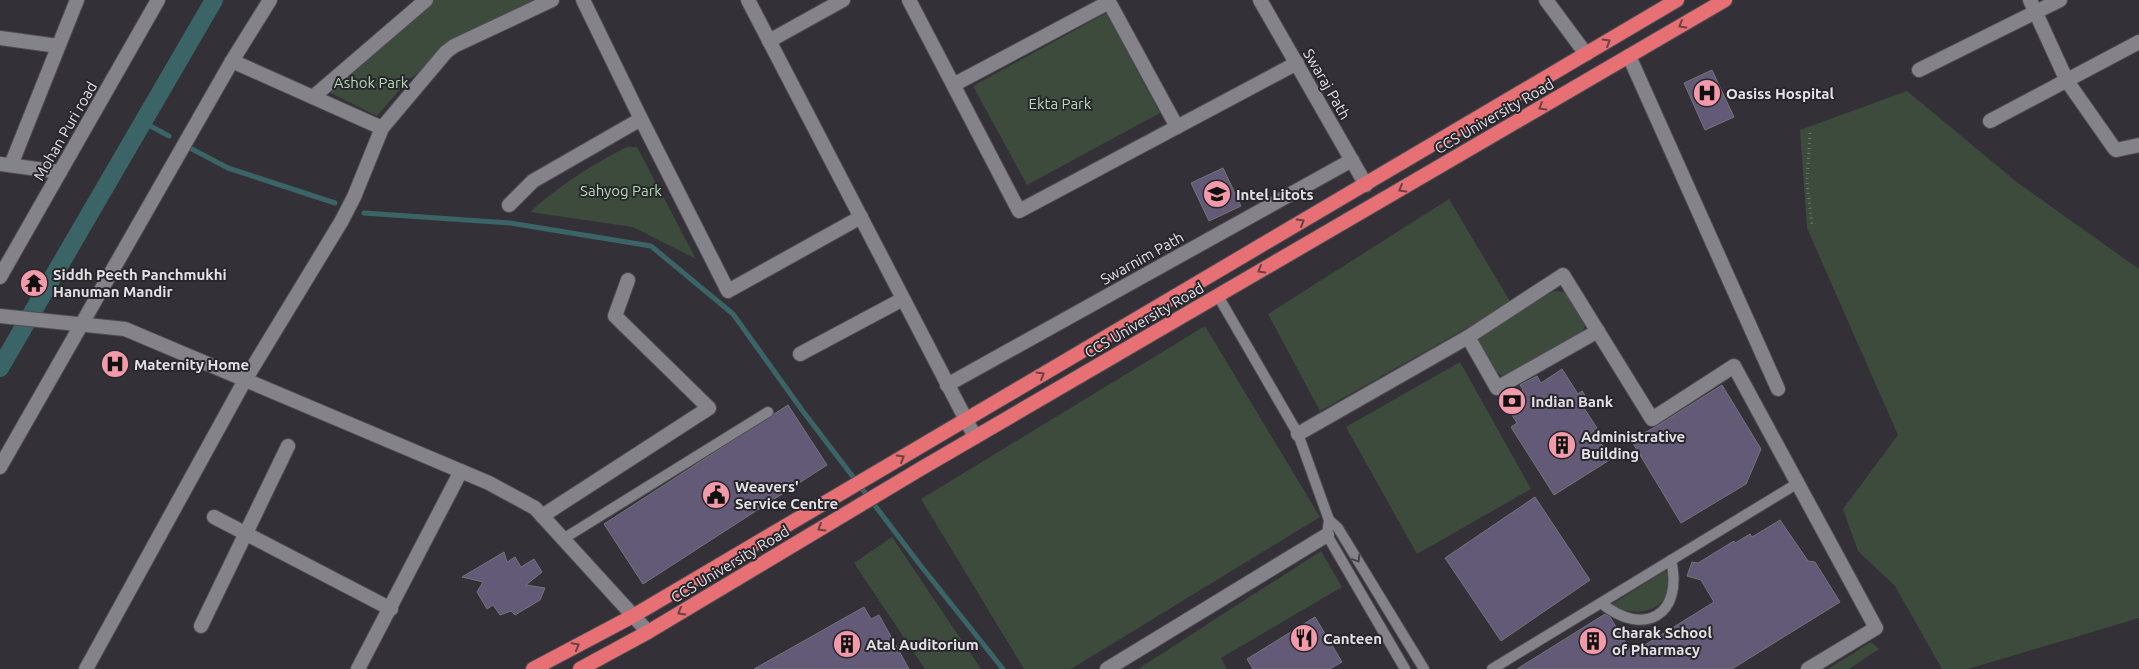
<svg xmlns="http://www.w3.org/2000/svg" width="2139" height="669" font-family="Ubuntu,sans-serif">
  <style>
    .green { fill: #3c4b3c }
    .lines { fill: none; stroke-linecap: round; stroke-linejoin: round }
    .stream { stroke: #3b6466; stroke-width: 5 }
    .canal { stroke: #3b6466; stroke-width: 18 }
    .building { fill: #635a77; stroke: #747379 }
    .service-casing { stroke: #4f4d52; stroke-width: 12 }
    .minor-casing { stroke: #4f4d52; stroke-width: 16 }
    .tertiary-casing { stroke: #4f4d52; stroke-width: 16 }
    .trunk-casing { stroke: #4f4d52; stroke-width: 16 }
    .path { stroke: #757378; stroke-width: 3; stroke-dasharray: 1 4; stroke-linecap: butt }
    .service { stroke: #85838a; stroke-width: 10 }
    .minor { stroke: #85838a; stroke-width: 14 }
    .tertiary { stroke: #85838a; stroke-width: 14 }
    .trunk { stroke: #e67074; stroke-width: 14 }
    .oneway { stroke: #6b4146 }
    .oneway2 { stroke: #454349 }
    .labels { text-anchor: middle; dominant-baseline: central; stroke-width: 4; stroke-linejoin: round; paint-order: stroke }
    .park-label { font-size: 15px; fill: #b3dfb3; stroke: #29272d }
    .street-label { font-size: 15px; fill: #e3e2e5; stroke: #29272d }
    .poi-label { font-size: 15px; font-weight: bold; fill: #e3e2e5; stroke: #29272d; text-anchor: start }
  </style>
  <rect width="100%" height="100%" fill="#333137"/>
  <!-- green -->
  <g class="green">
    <path d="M426 0H552L454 46 408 80 377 116 323 89Z"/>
    <path d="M1106 13 1160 113 1027 185 973 86Z"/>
    <path d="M1907 91 2018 183 2139 269V618L1968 669H1942L1895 586 1858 551 1843 509 1898 435 1807 228 1800 130Z"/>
    <path d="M627 147H637L696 259 633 227 530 212C560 185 591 165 627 147Z"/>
    <path d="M1449 199 1511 303 1320 411 1268 314Z"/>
    <path d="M1554 291 1565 292 1585 325 1582 334 1503 376C1489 371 1482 352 1475 340Z"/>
    <path d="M1205 326 1320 517 1071 669H1024L921 499Z"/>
    <path d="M1460 362 1531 489 1417 554 1346 427Z"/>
    <path d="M892 537 981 669H925L854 563Z"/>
    <path d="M1321 551 1342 587 1221 658 1227 669H1138Z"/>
    <path d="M1666 570C1677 608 1641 621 1611 605Z"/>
    <path d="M1871 642 1879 649 1849 669H1828Z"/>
  </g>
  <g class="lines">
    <!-- stream -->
    <g class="stream">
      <path d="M141 121 169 136"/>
      <path d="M190 148 228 168 335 203"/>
      <path d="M364 213 510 223 651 246 733 314 802 410 921 566 1003 669"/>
    </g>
    <!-- canal -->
    <path class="canal" d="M0 368 214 0"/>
  </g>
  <!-- building -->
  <g class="building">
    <path d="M1712 70 1734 117 1705 130 1684 83Z"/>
    <path d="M1223 168 1241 206 1209 221 1191 183Z"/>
    <path d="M1562 369 1578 394 1582 391 1591 404 1584 408 1597 428 1593 431 1611 459 1554 495 1511 427 1517 423 1504 402 1523 390 1520 385 1537 376 1541 383Z"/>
    <path d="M1722 385 1761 449 1746 484 1681 523 1631 440 1657 426Z"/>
    <path d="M788 405 827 465 643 584 604 524Z"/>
    <path d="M1535 497 1590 580 1501 641 1445 558Z"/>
    <path d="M1780 520 1808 561 1815 562 1840 602 1732 669H1517L1605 614 1610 617 1632 653 1714 602 1701 580 1687 576 1692 562 1698 563 1734 541 1735 543 1750 534 1752 537Z"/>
    <path d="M504 552 507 562 515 557 521 567 534 559 542 572 526 585 545 588 540 600 515 615 511 611 500 615 493 605 487 609 477 592 483 582 462 577Z"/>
    <path d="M864 607 871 619 879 615 909 669H754Z"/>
    <path d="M1315 617 1342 662 1330 669H1253L1247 659Z"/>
  </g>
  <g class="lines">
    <defs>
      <g id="service">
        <path d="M1218 296 1298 434 1329 520 1327 535 1405 669"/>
        <path d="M1329 520 1338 528 1424 669"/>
        <path d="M563 539 768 412"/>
        <path d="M1601 603C1644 638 1684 615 1671 560"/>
        <path d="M1492 669 1798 483"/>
      </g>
      <g id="minor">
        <path d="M583 0 641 119"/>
        <path d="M748 0 975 437"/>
        <path d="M909 0 1019 211 1297 63"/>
        <path d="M1260 0 1366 185"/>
        <path d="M1546 0 1586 54"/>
        <path d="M2030 0 2067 81 2114 148 2116 150 2139 145"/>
        <path d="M0 38 58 46"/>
        <path d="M769 41 843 0"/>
        <path d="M1629 56 1778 389"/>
        <path d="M232 61 382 128"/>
        <path d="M1919 70 2060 0"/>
        <path d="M955 84 1109 2 1177 127"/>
        <path d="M313 97 426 0"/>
        <path d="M1990 121 2139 42"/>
        <path d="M0 164 60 172"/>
        <path d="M11 165 77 0"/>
        <path d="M509 205 533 181 641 119 728 291 861 217"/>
        <path d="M1468 337 1497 388 1598 331"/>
        <path d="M800 354 903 299"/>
        <path d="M947 385 1352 160"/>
        <path d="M1298 434 1468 337 1563 275 1652 419 1734 366 1876 628 1808 669"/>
        <path d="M542 516 709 408 615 316 628 280"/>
        <path d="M214 517 391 609"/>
        <path d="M201 626 288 446"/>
        <path d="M86 669 245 380 341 222 354 197 382 128 446 52 454 46 552 0"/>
        <path d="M358 669 461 471"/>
        <path d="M1107 669 1327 535"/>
      </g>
      <g id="tertiary">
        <path d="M0 277 158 0"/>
        <path d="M0 316 125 329 489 483 535 508 648 632"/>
        <path d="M0 467 232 61 270 0"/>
      </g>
      <g id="trunk">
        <path d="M533 669 633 616 1677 0"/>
        <path d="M580 669 648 632 922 468 1725 0"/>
      </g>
    </defs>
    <!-- service casing -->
    <use href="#service" class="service-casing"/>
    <!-- minor casing -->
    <use href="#minor" class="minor-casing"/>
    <!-- tertiary casing -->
    <use href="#tertiary" class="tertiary-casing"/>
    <!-- trunk casing -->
    <use href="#trunk" class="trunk-casing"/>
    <!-- path -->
    <path class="path" d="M1810 133 1807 182 1812 226"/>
    <!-- service -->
    <use href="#service" class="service"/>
    <!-- minor -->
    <use href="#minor" class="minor"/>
    <!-- tertiary -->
    <use href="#tertiary" class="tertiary"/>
    <!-- trunk -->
    <use href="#trunk" class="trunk"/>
  </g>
  <!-- one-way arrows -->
  <defs><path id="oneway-chevron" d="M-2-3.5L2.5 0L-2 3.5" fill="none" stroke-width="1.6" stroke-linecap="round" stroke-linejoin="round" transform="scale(1.25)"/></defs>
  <g class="oneway">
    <use href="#oneway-chevron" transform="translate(1682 25) rotate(150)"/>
    <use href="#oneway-chevron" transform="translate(1607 42) rotate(-31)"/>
    <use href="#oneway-chevron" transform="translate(1542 107) rotate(150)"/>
    <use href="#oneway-chevron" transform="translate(1402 189) rotate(150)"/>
    <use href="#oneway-chevron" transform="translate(1301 222) rotate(-30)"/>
    <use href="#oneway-chevron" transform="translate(1261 270) rotate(150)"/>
    <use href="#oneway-chevron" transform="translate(1041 375) rotate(-31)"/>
    <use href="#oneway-chevron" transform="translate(901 458) rotate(-30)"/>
    <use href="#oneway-chevron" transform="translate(821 528) rotate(149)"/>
    <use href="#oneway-chevron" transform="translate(681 612) rotate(149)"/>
    <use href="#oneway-chevron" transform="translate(576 646) rotate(-28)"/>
  </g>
  <use class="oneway2" href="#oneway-chevron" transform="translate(1357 559) rotate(59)"/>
  <!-- icons -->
  <defs>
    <symbol id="hospital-disc" viewBox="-11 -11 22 22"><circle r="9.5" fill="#f39aaa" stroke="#29272d"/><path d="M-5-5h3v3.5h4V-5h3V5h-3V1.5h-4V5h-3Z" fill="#111"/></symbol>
    <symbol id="school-disc" viewBox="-11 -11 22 22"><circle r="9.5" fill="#f39aaa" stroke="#29272d"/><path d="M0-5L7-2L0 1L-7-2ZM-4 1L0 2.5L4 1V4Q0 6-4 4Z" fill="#111"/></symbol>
    <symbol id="temple-disc" viewBox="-11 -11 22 22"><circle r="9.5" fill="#f39aaa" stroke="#29272d"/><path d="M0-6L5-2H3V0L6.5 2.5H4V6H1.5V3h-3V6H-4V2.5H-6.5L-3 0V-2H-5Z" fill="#111"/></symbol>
    <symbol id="bank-disc" viewBox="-11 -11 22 22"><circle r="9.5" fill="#f39aaa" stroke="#29272d"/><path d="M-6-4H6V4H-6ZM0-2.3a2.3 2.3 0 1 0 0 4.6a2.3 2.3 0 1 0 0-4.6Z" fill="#111"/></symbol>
    <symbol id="building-disc" viewBox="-11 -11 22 22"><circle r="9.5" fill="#f39aaa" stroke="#29272d"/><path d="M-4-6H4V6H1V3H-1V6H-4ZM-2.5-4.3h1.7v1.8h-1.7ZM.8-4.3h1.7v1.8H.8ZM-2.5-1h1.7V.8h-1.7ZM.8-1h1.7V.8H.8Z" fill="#111"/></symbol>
    <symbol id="civic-disc" viewBox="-11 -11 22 22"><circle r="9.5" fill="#f39aaa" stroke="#29272d"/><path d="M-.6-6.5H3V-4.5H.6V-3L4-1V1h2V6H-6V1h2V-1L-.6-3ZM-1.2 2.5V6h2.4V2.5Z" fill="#111"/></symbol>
    <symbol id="restaurant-disc" viewBox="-11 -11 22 22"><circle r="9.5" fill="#f39aaa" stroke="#29272d"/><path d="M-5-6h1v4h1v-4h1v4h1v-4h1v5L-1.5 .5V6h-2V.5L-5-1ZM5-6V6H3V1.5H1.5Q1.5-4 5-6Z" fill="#111"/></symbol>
  </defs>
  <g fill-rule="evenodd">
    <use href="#hospital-disc" x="1691" y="77" width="32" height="32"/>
    <use href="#school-disc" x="1201" y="178" width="32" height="32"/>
    <use href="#temple-disc" x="18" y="267" width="32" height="32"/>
    <use href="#hospital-disc" x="99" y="348" width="32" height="32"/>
    <use href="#bank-disc" x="1496" y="385" width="32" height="32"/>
    <use href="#building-disc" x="1546" y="429" width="32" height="32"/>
    <use href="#civic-disc" x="700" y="479" width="32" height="32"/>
    <use href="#restaurant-disc" x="1288" y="622" width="32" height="32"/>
    <use href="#building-disc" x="1577" y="625" width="32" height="32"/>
    <use href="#building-disc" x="831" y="628" width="32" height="32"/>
  </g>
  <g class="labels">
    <!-- park labels -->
    <g class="park-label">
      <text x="371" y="82">Ashok Park</text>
      <text x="1060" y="103">Ekta Park</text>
      <text x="621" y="190">Sahyog Park</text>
    </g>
    <!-- street labels -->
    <g class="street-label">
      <text transform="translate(1327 84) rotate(60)">Swaraj Path</text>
      <text transform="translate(1494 116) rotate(-30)">CCS University Road</text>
      <text transform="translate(65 131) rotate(-60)">Mohan Puri road</text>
      <text transform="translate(1142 258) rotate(-29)">Swarnim Path</text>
      <text transform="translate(1144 320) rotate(-30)">CCS University Road</text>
      <text transform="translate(730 564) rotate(-31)">CCS University Road</text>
    </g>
    <!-- poi labels -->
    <g class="poi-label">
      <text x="1726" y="93">Oasiss Hospital</text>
      <text x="1236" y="194">Intel Litots</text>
      <text x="53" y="274">Siddh Peeth Panchmukhi<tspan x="53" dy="17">Hanuman Mandir</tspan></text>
      <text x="134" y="364">Maternity Home</text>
      <text x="1531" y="401">Indian Bank</text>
      <text x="1581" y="436">Administrative<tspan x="1581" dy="17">Building</tspan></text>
      <text x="735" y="486">Weavers'<tspan x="735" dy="17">Service Centre</tspan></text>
      <text x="1612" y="632">Charak School<tspan x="1612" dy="17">of Pharmacy</tspan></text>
      <text x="1323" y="638">Canteen</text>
      <text x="866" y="644">Atal Auditorium</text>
    </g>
  </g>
</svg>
